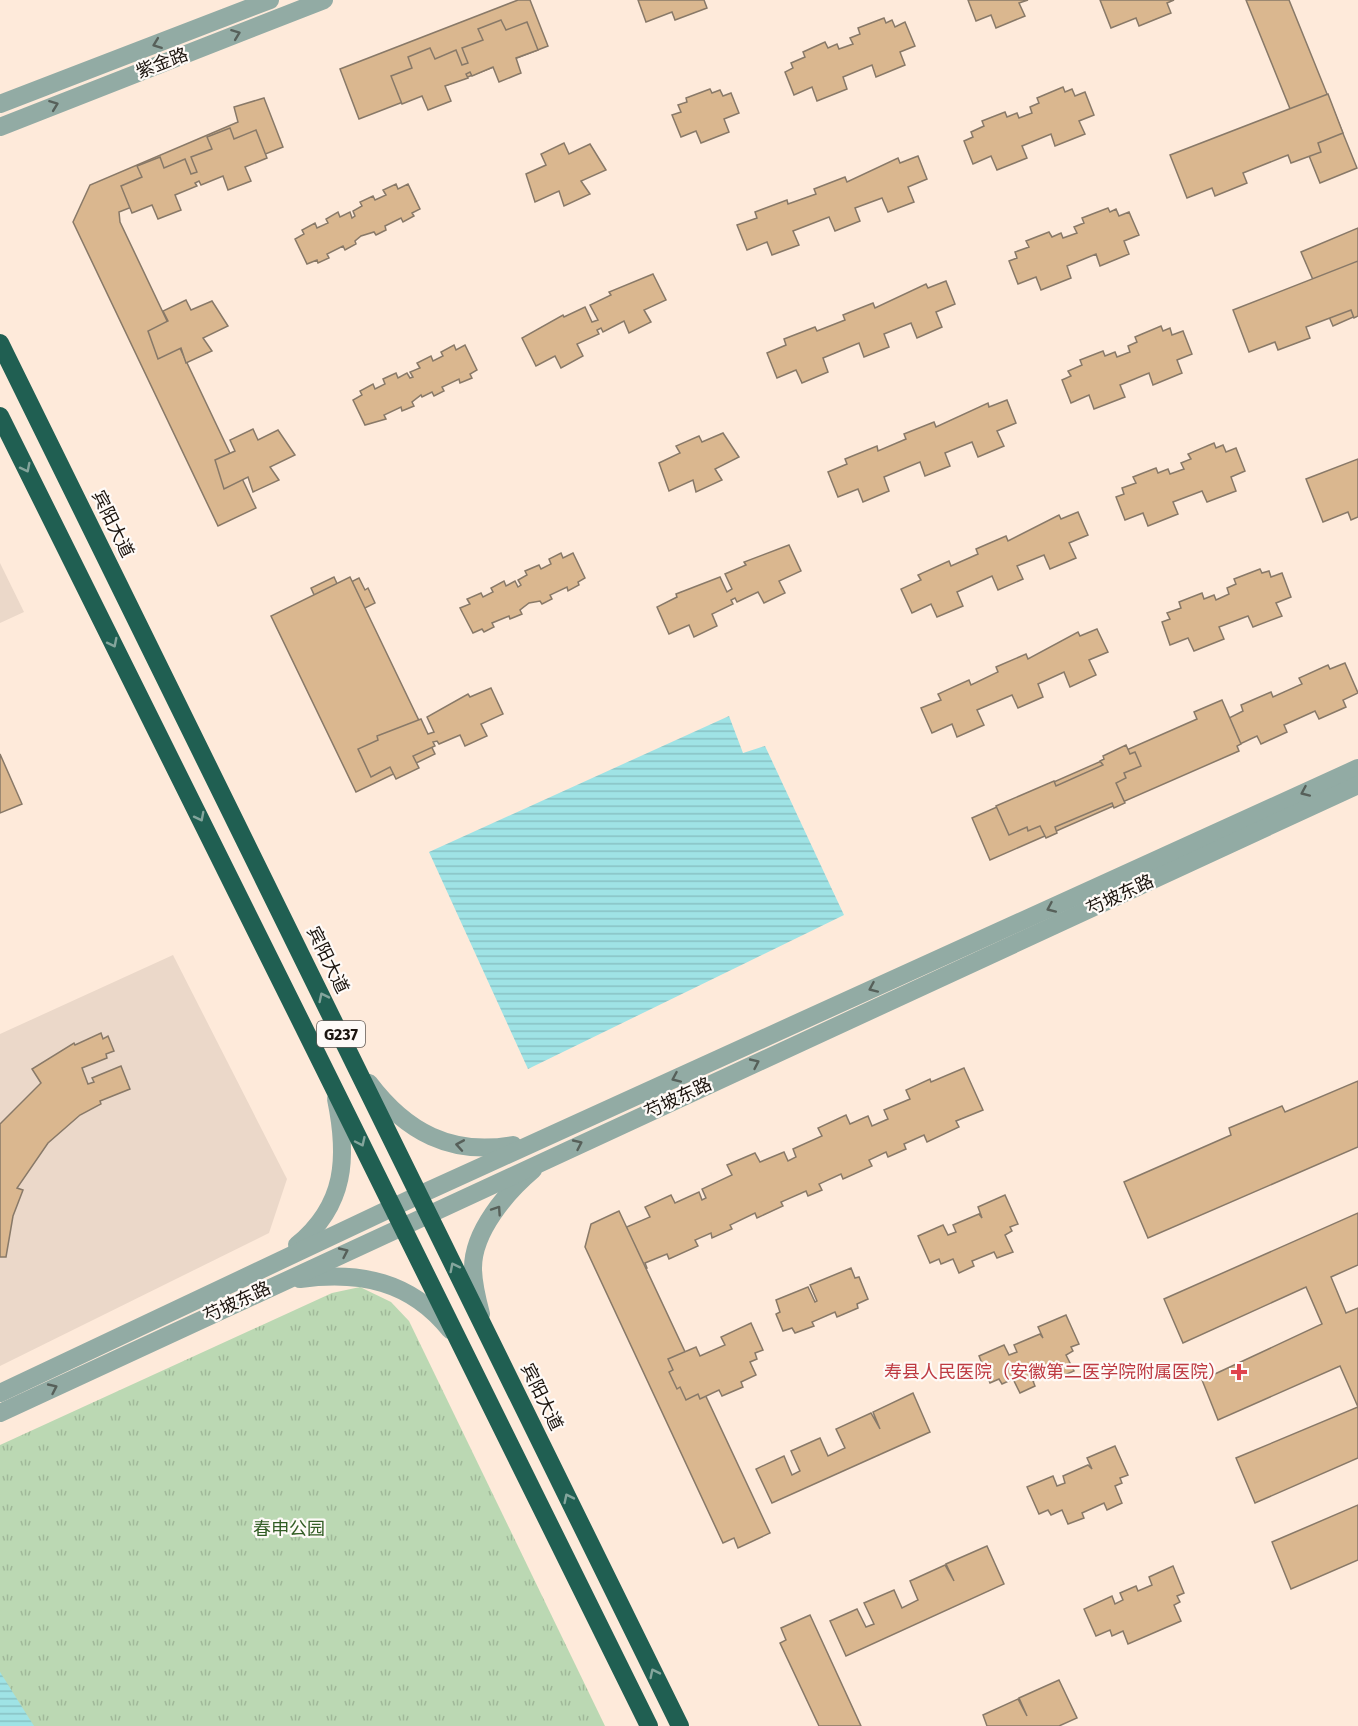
<svg xmlns="http://www.w3.org/2000/svg" width="1358" height="1726" font-family="'Fira Sans','Noto Sans SC',sans-serif">
  <style>
    .commercial { fill: #ebd8c9 }
    .park { fill: url(#park-tufts) }
    .water { fill: url(#water-rules) }
    .building { fill: #dab78f; stroke: #887968; stroke-width: 1.5 }
    .lines { fill: none; stroke-linecap: round; stroke-linejoin: round }
    .minor { stroke: #92aba4; stroke-width: 18 }
    .highway { stroke: #205f52; stroke-width: 18 }
    .oneway { stroke: #57605a }
    .oneway2 { stroke: #84a59c }
    .health-dot { fill: #e0444e; stroke: #fefaf7; stroke-width: 2 }
    .labels { text-anchor: middle; dominant-baseline: central; stroke-width: 4.5; stroke-linejoin: round; paint-order: stroke }
    .shield { fill: #fefaf7; stroke: #605a55; stroke-width: 1.5 }
    .shield-label { font-size: 16px; font-weight: bold; fill: #1c150f }
    .street-label { font-size: 18px; fill: #1c150f; stroke: #fefaf7 }
    .health-label { font-size: 18px; fill: #be3a42; stroke: #fefaf7; text-anchor: end }
    .park-label { font-size: 18px; fill: #325d25; stroke: #fefaf7 }
  </style>
  <defs>
    <pattern id="park-tufts" width="24" height="20" patternUnits="userSpaceOnUse" patternTransform="scale(1.5)"><rect width="24" height="20" fill="#bbd8b3"/><path d="M3 7l-1-3M5 7V3M7 7l1-3M15 17l-1-3M17 17v-4M19 17l1-3" fill="none" stroke="#a0b899"/></pattern>
    <pattern id="water-rules" width="6" height="5" patternUnits="userSpaceOnUse" patternTransform="scale(1.5)"><rect width="6" height="5" fill="#9fe3e5"/><path d="M0 2.5h6" fill="none" stroke="#88c2c3"/></pattern>
  </defs>
  <rect width="100%" height="100%" fill="#feeada"/>
  <!-- commercial -->
  <g class="commercial">
    <path d="M0 563 24 612 0 623Z"/>
    <path d="M173 955 287 1179 269 1233 0 1366V1034Z"/>
  </g>
  <!-- park -->
  <path class="park" d="M360 1287 391 1302 409 1321 605 1726H0V1445L332 1293Z"/>
  <!-- water -->
  <g class="water">
    <path d="M729 716 743 753 765 746 844 915 528 1069 429 852Z"/>
    <path d="M0 1672 34 1726H0Z"/>
  </g>
  <!-- building -->
  <g class="building">
    <path d="M518 0H530L548 46 359 119 340 69Z"/>
    <path d="M638 0H704L707 8 675 20 672 12 646 22Z"/>
    <path d="M968 0H1028L1019 3 1025 16 996 28 991 15 976 21Z"/>
    <path d="M1100 0H1174L1167 3 1171 13 1139 26 1136 18 1111 28Z"/>
    <path d="M1246 0H1289L1357 168 1320 183Z"/>
    <path d="M884 18 886 23 892 20 895 27 905 22 915 46 900 52 905 65 876 77 872 65 843 77 847 89 817 101 812 87 794 95 785 72 793 68 791 63 805 57 803 52 825 42 828 48 837 44 839 49 853 44 850 38 860 34 858 28Z"/>
    <path d="M501 20 506 30 527 22 538 50 516 58 521 73 499 82 493 67 472 76 470 72 466 74 468 78 445 86 451 101 428 110 422 96 402 104 391 76 412 68 408 57 430 48 435 59 456 50 462 65 468 63 462 48 483 40 478 29Z"/>
    <path d="M1063 87 1065 92 1072 89 1075 96 1085 92 1094 115 1079 121 1085 134 1055 146 1051 134 1022 146 1027 158 997 170 991 156 973 164 964 141 973 137 971 132 984 126 982 121 1005 112 1007 117 1017 113 1019 118 1032 113 1030 107 1039 103 1037 98Z"/>
    <path d="M710 89 712 93 720 90 723 96 731 93 739 113 724 119 729 132 701 143 696 131 681 137 672 115 681 112 678 105 687 102 686 98Z"/>
    <path d="M1328 94 1343 133 1318 143 1321 152 1291 163 1288 155 1243 173 1247 183 1215 196 1212 188 1187 198 1170 155Z"/>
    <path d="M264 98 283 147 119 212 120 222 256 508 218 526 73 222 90 185 238 122 234 107Z"/>
    <path d="M230 128 234 139 256 130 267 158 245 167 251 181 228 190 223 176 201 185 199 181 195 183 197 186 175 195 181 210 158 219 152 205 132 213 121 186 142 177 137 166 160 157 164 168 185 159 191 174 197 172 191 157 212 149 207 137Z"/>
    <path d="M564 143 569 154 590 144 606 170 581 181 590 194 564 206 559 191 535 202 526 174 546 165 541 154Z"/>
    <path d="M918 156 927 179 908 187 914 202 888 212 882 198 855 208 860 221 835 231 829 217 793 231 799 245 772 255 767 242 747 250 737 225 757 218 755 212 787 200 788 204 816 194 814 189 845 177 847 182 898 158 900 163Z"/>
    <path d="M396 184 398 189 408 184 420 209 412 213 414 216 403 222 401 218 385 226 386 230 376 235 374 232 361 236 355 241 356 244 345 250 343 246 327 254 329 258 318 263 317 260 307 264 295 239 304 234 302 230 315 223 317 228 328 223 326 219 338 212 340 217 350 212 352 218 355 216 353 211 362 206 360 202 373 196 375 200 386 195 383 190Z"/>
    <path d="M1108 208 1110 212 1116 209 1119 216 1129 212 1139 235 1124 241 1129 254 1100 266 1096 254 1067 266 1071 278 1041 290 1036 277 1018 284 1009 261 1017 258 1015 252 1029 247 1026 241 1049 232 1052 237 1061 233 1063 238 1077 233 1074 227 1084 223 1082 218Z"/>
    <path d="M1358 228V315L1333 326 1301 252Z"/>
    <path d="M1358 261V316L1354 318 1351 310 1306 327 1310 338 1278 350 1275 342 1249 352 1233 310Z"/>
    <path d="M653 274 666 300 644 310 651 322 629 333 624 321 603 332 601 328 597 330 599 334 577 344 583 356 561 368 555 356 536 366 522 338 563 315 564 317 585 307 592 322 598 320 590 305 611 295 609 292Z"/>
    <path d="M946 281 955 304 936 312 942 327 917 338 911 323 884 334 889 347 864 357 859 343 823 358 828 372 802 383 796 370 777 378 767 353 786 345 784 339 815 327 817 331 845 320 843 315 873 303 875 308 926 284 928 288Z"/>
    <path d="M186 300 191 310 212 301 228 326 203 338 212 351 186 363 181 348 158 359 148 331 168 321 163 311Z"/>
    <path d="M1161 326 1163 331 1170 328 1172 335 1183 331 1192 354 1177 360 1182 373 1153 385 1149 373 1120 385 1125 397 1094 409 1089 395 1071 403 1062 380 1071 376 1068 371 1082 365 1080 360 1103 351 1105 356 1115 352 1117 357 1130 352 1128 346 1137 342 1135 337Z"/>
    <path d="M454 345 456 350 465 345 477 370 470 374 472 378 460 383 459 379 442 387 444 391 434 396 432 392 422 397 421 395 412 402 414 406 402 411 401 407 384 415 386 419 365 425 353 400 362 395 360 391 373 384 375 389 385 384 383 379 396 373 398 378 407 373 410 378 413 377 410 372 420 368 417 363 431 356 433 361 443 356 441 352Z"/>
    <path d="M1007 400 1016 423 997 431 1004 446 978 457 972 442 945 453 950 466 925 476 920 462 884 477 889 491 863 502 858 489 838 497 828 472 847 464 845 459 877 446 878 451 906 439 904 434 934 422 936 427 988 403 989 407Z"/>
    <path d="M253 429 258 440 278 430 295 455 270 467 279 480 253 492 248 477 224 489 215 460 235 451 230 440Z"/>
    <path d="M723 433 739 457 715 469 722 480 696 492 693 480 669 491 659 463 680 453 676 446 699 436 702 442Z"/>
    <path d="M1214 443 1216 448 1223 445 1226 452 1236 448 1245 471 1231 477 1236 491 1207 502 1202 491 1173 502 1178 514 1148 526 1143 513 1125 520 1116 497 1124 494 1122 488 1136 483 1133 477 1156 468 1158 473 1168 469 1170 474 1184 469 1181 463 1191 459 1188 454Z"/>
    <path d="M1358 459V517L1351 520 1348 512 1323 522 1306 479Z"/>
    <path d="M1078 512 1088 535 1069 543 1076 558 1050 569 1044 555 1017 566 1023 579 998 590 992 576 957 592 963 606 937 617 931 604 912 613 901 589 921 580 918 575 949 561 951 566 978 554 976 549 1006 536 1008 541 1059 515 1061 519Z"/>
    <path d="M789 545 801 571 779 581 785 593 764 603 758 592 737 602 735 598 731 600 733 604 712 614 717 626 694 637 689 625 669 634 657 607 677 597 676 594 720 577 727 592 732 589 725 574 746 565 744 562Z"/>
    <path d="M561 553 563 558 573 553 585 578 578 582 579 585 568 591 567 587 550 595 552 599 542 604 540 601 529 603 520 610 522 614 510 619 509 616 492 623 494 627 484 632 482 629 473 633 460 608 470 604 467 599 481 593 483 597 493 592 491 588 504 581 506 586 515 581 518 587 521 585 518 580 527 575 525 571 539 565 541 569 551 564 549 559Z"/>
    <path d="M1260 569 1262 573 1269 571 1271 577 1282 573 1291 597 1276 603 1282 616 1253 627 1248 616 1219 627 1224 639 1194 651 1188 638 1170 645 1162 622 1170 619 1167 613 1181 608 1179 602 1202 593 1204 599 1214 595 1216 600 1229 594 1227 588 1236 584 1234 579Z"/>
    <path d="M334 577 339 588 359 578 365 590 368 588 375 603 351 615 360 628 334 641 329 625 306 637 296 609 316 599 311 588Z"/>
    <path d="M350 577 435 754 356 792 271 616Z"/>
    <path d="M1097 629 1108 652 1089 660 1096 675 1070 687 1064 672 1038 684 1043 697 1018 708 1012 695 977 710 984 725 957 737 952 724 932 733 921 708 941 700 938 694 969 680 971 685 998 672 996 667 1026 654 1028 659 1078 632 1080 636Z"/>
    <path d="M1345 663 1358 693 1343 700 1346 707 1319 719 1315 711 1284 725 1287 732 1261 744 1257 736 1240 744 1229 718 1243 711 1241 705 1271 692 1273 697 1302 684 1299 678 1328 665 1330 669Z"/>
    <path d="M491 688 503 714 481 724 487 736 465 746 460 735 439 744 437 741 433 742 435 746 413 756 419 768 396 779 390 767 371 777 358 749 378 740 377 736 421 719 428 734 434 732 427 717 468 694 470 697Z"/>
    <path d="M1222 700 1241 744 1237 746 1239 751 990 860 972 818 1197 719 1194 712Z"/>
    <path d="M1126 745 1130 754 1135 752 1141 766 1124 773 1126 778 1116 783 1125 803 1114 808 1112 803 1055 827 1057 833 1046 838 1040 826 1028 831 1027 827 1009 835 996 806 1054 781 1056 786 1103 765 1100 761 1104 759 1103 756Z"/>
    <path d="M0 754 22 804 0 813Z"/>
    <path d="M101 1033 103 1039 108 1036 114 1051 106 1054 107 1058 82 1068 88 1084 94 1082 92 1078 121 1066 130 1089 100 1101 101 1104 80 1115 48 1143 17 1188 23 1190 13 1216 6 1257H0V1124L41 1083 32 1069 74 1043 75 1045Z"/>
    <path d="M964 1068 983 1110 956 1121 959 1127 927 1142 924 1135 904 1144 906 1149 888 1157 886 1152 869 1160 872 1166 843 1179 841 1174 819 1184 822 1190 808 1196 806 1191 781 1202 783 1206 757 1218 755 1213 730 1225 732 1229 712 1238 711 1233 695 1240 698 1246 669 1259 667 1254 645 1263 647 1268 631 1275 613 1233 650 1217 645 1207 671 1195 675 1203 699 1192 702 1200 706 1198 702 1189 732 1175 727 1165 755 1153 760 1162 784 1152 788 1161 796 1157 793 1149 822 1136 818 1128 846 1115 850 1124 868 1116 872 1126 888 1119 884 1110 910 1099 906 1090 930 1079 931 1082Z"/>
    <path d="M1358 1081V1147L1148 1238 1124 1182 1231 1135 1229 1128 1282 1106 1285 1112Z"/>
    <path d="M1005 1195 1018 1224 1010 1227 1012 1231 1005 1235 1013 1252 997 1258 994 1252 972 1261 974 1266 959 1273 953 1259 941 1264 939 1259 930 1263 918 1236 943 1225 948 1235 956 1232 953 1225 979 1214 982 1218 978 1207Z"/>
    <path d="M619 1211 770 1533 738 1548 734 1538 723 1543 585 1247 591 1224Z"/>
    <path d="M1358 1213V1265L1331 1277 1346 1313 1358 1308V1458L1255 1503 1236 1458 1358 1407 1340 1366 1218 1420 1202 1380 1322 1324 1306 1287 1183 1343 1164 1299Z"/>
    <path d="M851 1268 855 1278 859 1277 868 1299 857 1304 858 1308 837 1317 835 1312 812 1322 814 1326 795 1333 792 1328 783 1331 776 1314 780 1312 776 1300 808 1287 815 1302 817 1301 810 1285Z"/>
    <path d="M1066 1315 1079 1344 1071 1347 1073 1351 1066 1355 1074 1371 1058 1378 1055 1372 1033 1381 1035 1386 1020 1393 1013 1379 1002 1384 999 1379 990 1383 979 1356 1004 1345 1009 1355 1017 1352 1014 1345 1040 1334 1043 1338 1038 1327Z"/>
    <path d="M751 1323 763 1350 755 1353 757 1359 750 1362 756 1375 741 1382 743 1387 722 1396 719 1390 700 1399 698 1394 686 1400 680 1387 677 1389 669 1372 673 1370 668 1359 696 1347 700 1356 725 1345 721 1337Z"/>
    <path d="M913 1393 930 1432 772 1503 756 1469 784 1456 792 1475 800 1471 791 1451 820 1438 828 1456 845 1448 836 1429 871 1413 880 1429 873 1412Z"/>
    <path d="M1115 1446 1128 1475 1120 1478 1122 1483 1115 1486 1122 1503 1107 1510 1104 1503 1082 1513 1084 1518 1068 1524 1062 1510 1051 1515 1048 1510 1039 1514 1027 1487 1053 1476 1057 1486 1065 1483 1063 1476 1088 1465 1092 1469 1087 1458Z"/>
    <path d="M1358 1505V1560L1291 1589 1272 1542Z"/>
    <path d="M987 1546 1004 1584 846 1656 830 1621 857 1609 866 1627 874 1624 864 1603 894 1590 902 1608 918 1600 910 1581 945 1565 954 1581 946 1564Z"/>
    <path d="M1173 1566 1184 1593 1177 1596 1180 1602 1174 1605 1181 1621 1128 1644 1123 1631 1112 1636 1110 1630 1096 1636 1084 1609 1112 1596 1115 1604 1123 1600 1120 1593 1136 1586 1138 1591 1152 1585 1149 1577Z"/>
    <path d="M810 1615 861 1726H819L780 1643 786 1640 781 1628Z"/>
    <path d="M1059 1680 1077 1718 1059 1726H987L983 1715 1018 1699 1027 1716 1019 1698Z"/>
  </g>
  <g class="lines">
    <!-- minor -->
    <g class="minor">
      <path d="M0 104 270 0"/>
      <path d="M0 127 324 0"/>
      <path d="M369 1083C406 1132 451 1156 513 1145"/>
      <path d="M297 1245C346 1205 348 1157 336 1099"/>
      <path d="M300 1279C360 1271 411 1281 450 1330"/>
      <path d="M481 1314C477 1299 473 1283 473 1268 473 1231 507 1192 533 1170"/>
      <path d="M0 1393 419 1195 1358 768"/>
      <path d="M0 1413 1358 785"/>
    </g>
    <!-- highway -->
    <g class="highway">
      <path d="M0 343 680 1726"/>
      <path d="M0 416C218 852 433 1289 649 1726"/>
    </g>
  </g>
  <!-- one-way arrows -->
  <defs><path id="oneway-chevron" d="M-2-3.5L2.5 0L-2 3.5" fill="none" stroke-width="1.6" stroke-linecap="round" stroke-linejoin="round" transform="scale(1.5)"/></defs>
  <g class="oneway">
    <use href="#oneway-chevron" transform="translate(236 34) rotate(-21)"/>
    <use href="#oneway-chevron" transform="translate(157 44) rotate(159)"/>
    <use href="#oneway-chevron" transform="translate(54 105) rotate(-21)"/>
    <use href="#oneway-chevron" transform="translate(1305 792) rotate(156)"/>
    <use href="#oneway-chevron" transform="translate(1051 908) rotate(156)"/>
    <use href="#oneway-chevron" transform="translate(873 988) rotate(156)"/>
    <use href="#oneway-chevron" transform="translate(755 1063) rotate(-25)"/>
    <use href="#oneway-chevron" transform="translate(676 1078) rotate(156)"/>
    <use href="#oneway-chevron" transform="translate(578 1144) rotate(-25)"/>
    <use href="#oneway-chevron" transform="translate(460 1145) rotate(-170)"/>
    <use href="#oneway-chevron" transform="translate(497 1210) rotate(-56)"/>
    <use href="#oneway-chevron" transform="translate(344 1252) rotate(-25)"/>
    <use href="#oneway-chevron" transform="translate(53 1388) rotate(-25)"/>
  </g>
  <g class="oneway2">
    <use href="#oneway-chevron" transform="translate(26 468) rotate(63)"/>
    <use href="#oneway-chevron" transform="translate(113 643) rotate(63)"/>
    <use href="#oneway-chevron" transform="translate(200 817) rotate(63)"/>
    <use href="#oneway-chevron" transform="translate(323 997) rotate(-116)"/>
    <use href="#oneway-chevron" transform="translate(361 1142) rotate(65)"/>
    <use href="#oneway-chevron" transform="translate(454 1267) rotate(-117)"/>
    <use href="#oneway-chevron" transform="translate(568 1498) rotate(-116)"/>
    <use href="#oneway-chevron" transform="translate(654 1673) rotate(-116)"/>
  </g>
  <!-- markers -->
  <path class="health-dot" d="M1236 1363h6v6h6v6h-6v6h-6v-6h-6v-6h6z"/>
  <g class="labels">
    <!-- shield labels -->
    <rect class="shield" x="317" y="1021" width="48" height="26" rx="4.5"/>
    <g class="shield-label">
      <text x="341" y="1034">G237</text>
    </g>
    <!-- street labels -->
    <g class="street-label">
      <text transform="translate(162 63) rotate(-21)">紫金路</text>
      <text transform="translate(113 524) rotate(64)">宾阳大道</text>
      <text transform="translate(1120 895) rotate(-25)">芍坡东路</text>
      <text transform="translate(328 960) rotate(64)">宾阳大道</text>
      <text transform="translate(678 1098) rotate(-25)">芍坡东路</text>
      <text transform="translate(237 1302) rotate(-25)">芍坡东路</text>
      <text transform="translate(542 1397) rotate(64)">宾阳大道</text>
    </g>
    <!-- health labels -->
    <g class="health-label">
      <text x="1226" y="1372">寿县人民医院（安徽第二医学院附属医院）</text>
    </g>
    <!-- park labels -->
    <g class="park-label">
      <text x="289" y="1529">春申公园</text>
    </g>
  </g>
</svg>
